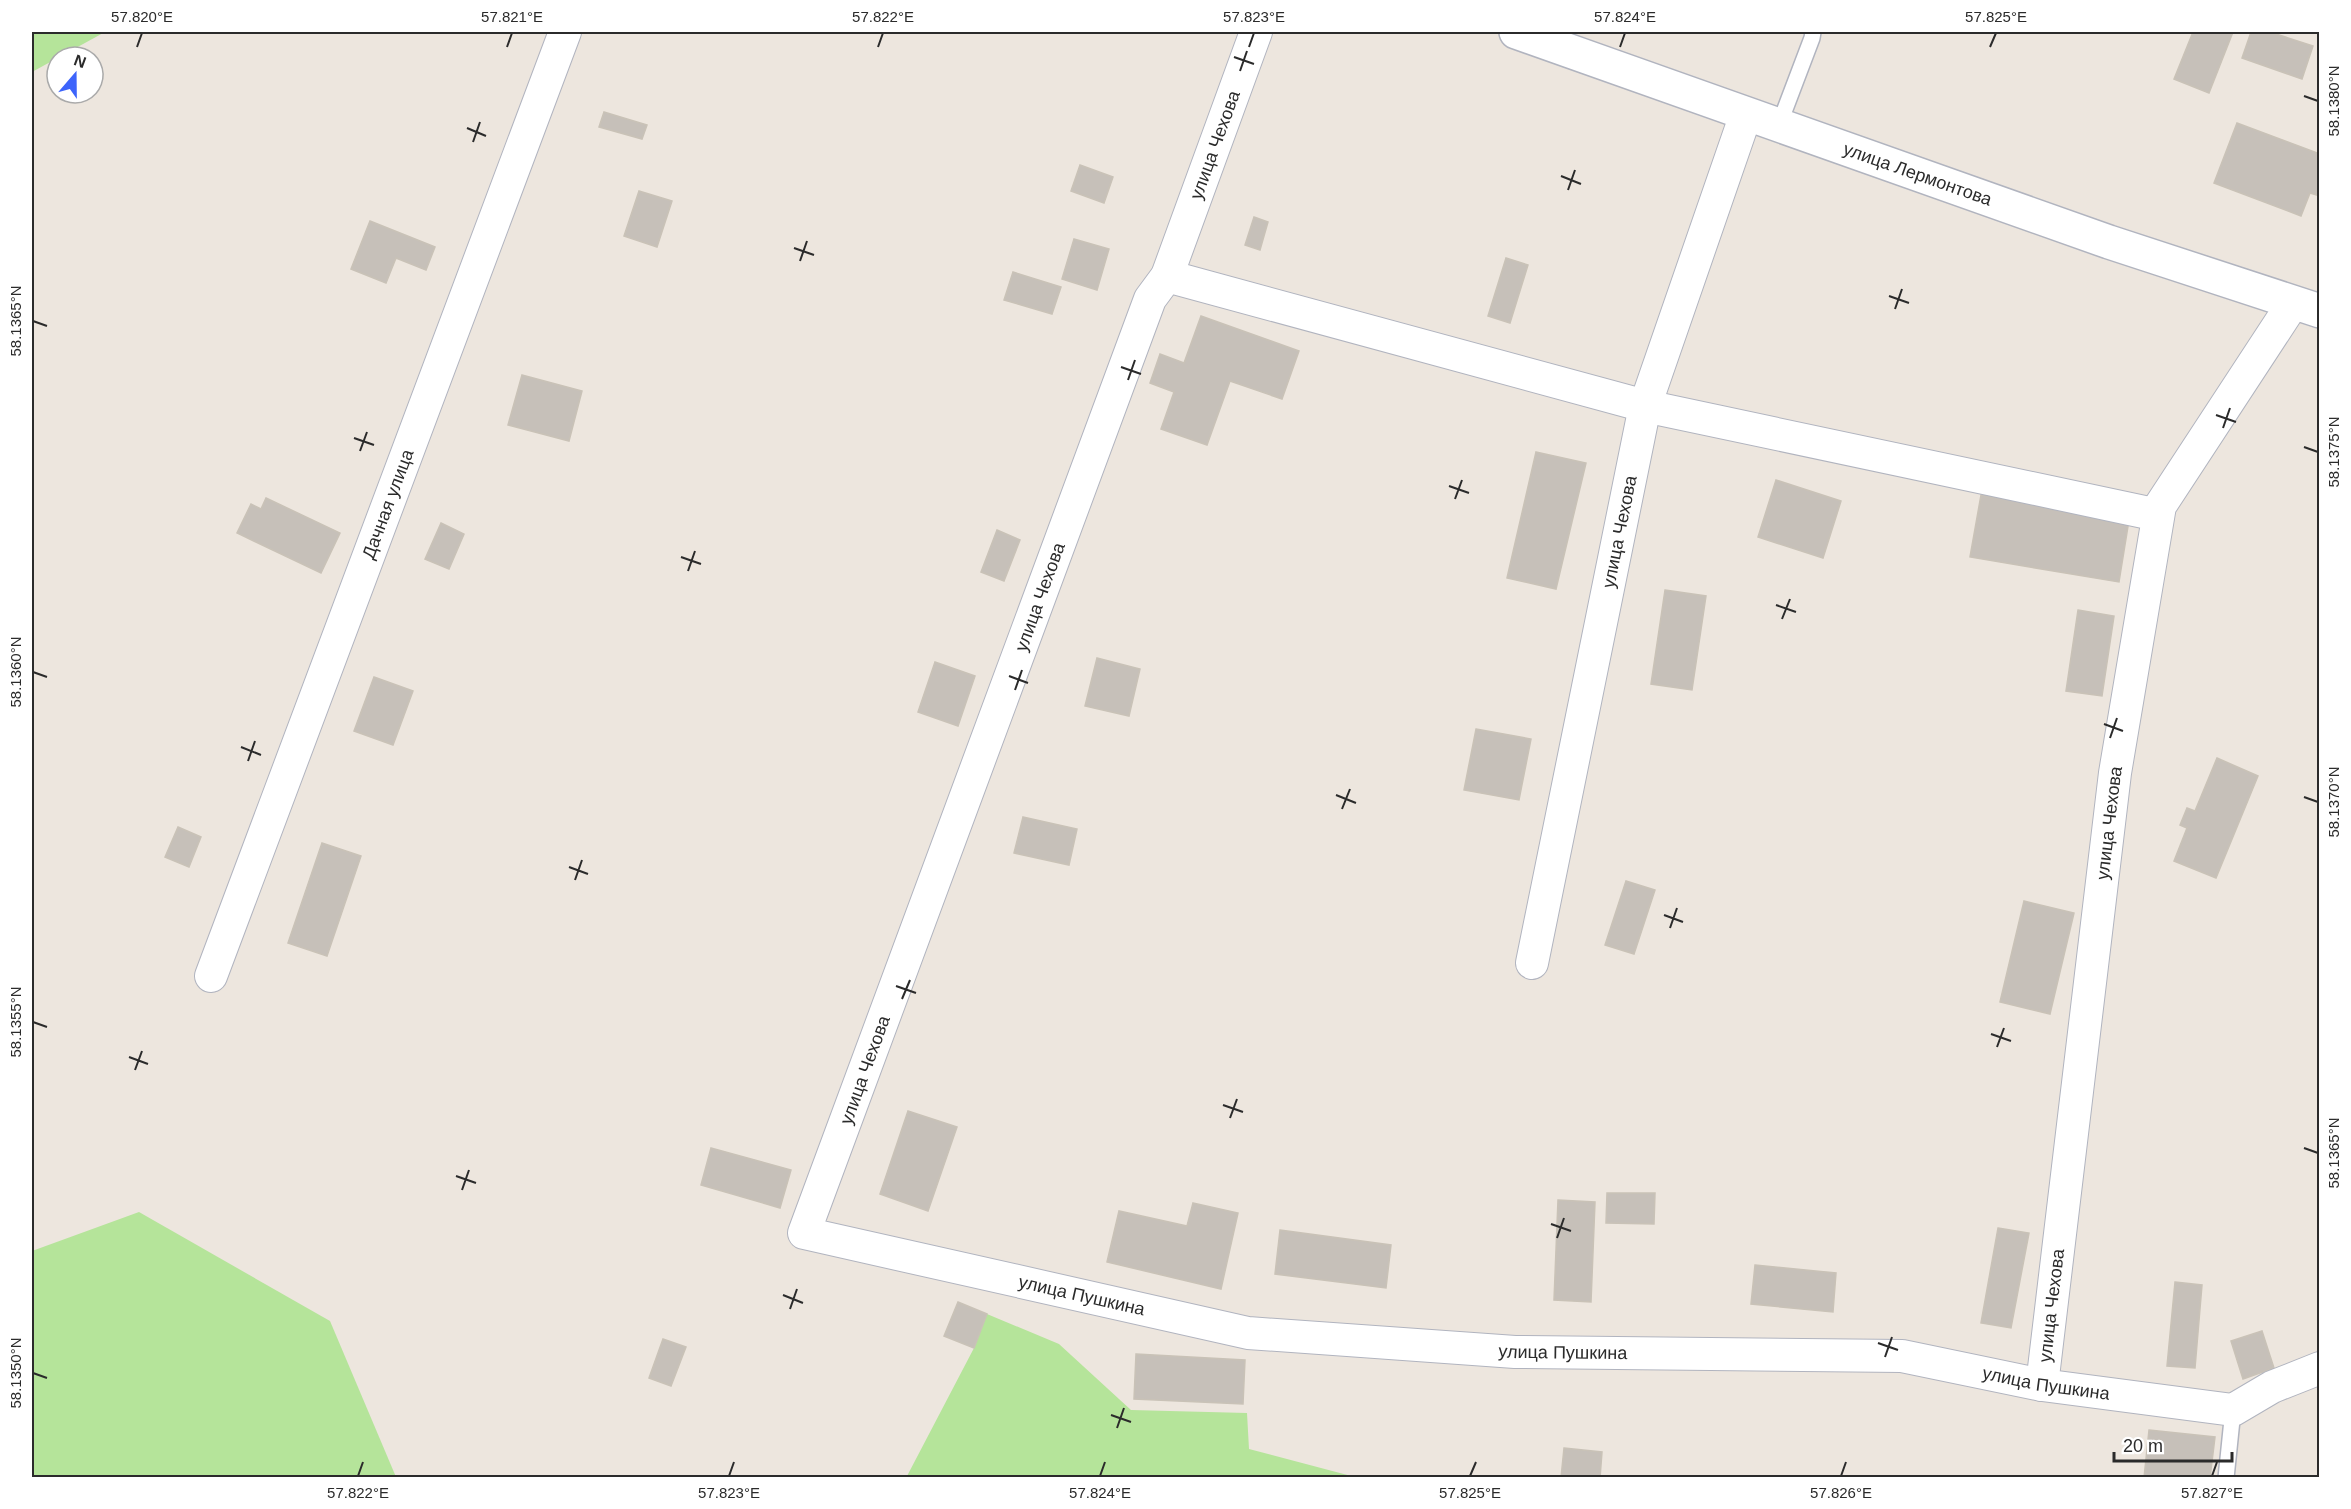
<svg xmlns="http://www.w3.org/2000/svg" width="2351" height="1509" font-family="Arial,sans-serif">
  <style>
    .green { fill: #b5e49a }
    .building { fill: #c6c0b9; stroke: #c9c2b7; stroke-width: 1.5 }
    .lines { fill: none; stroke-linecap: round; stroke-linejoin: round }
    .service-casing { stroke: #b1b4bf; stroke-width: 18 }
    .minor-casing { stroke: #b1b4bf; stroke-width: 34 }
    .tertiary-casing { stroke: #b1b4bf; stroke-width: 36 }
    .service { stroke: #fff; stroke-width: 15 }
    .minor { stroke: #fff; stroke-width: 32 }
    .tertiary { stroke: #fff; stroke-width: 33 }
    .ticks { fill: none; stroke: #2b2b2b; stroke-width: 2 }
    .labels { text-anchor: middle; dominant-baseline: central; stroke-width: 6; stroke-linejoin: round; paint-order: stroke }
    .street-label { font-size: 18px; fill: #2b2b2b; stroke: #fff }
    .neatline { fill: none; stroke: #2b2b2b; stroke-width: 2 }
    .ticks-label { font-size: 15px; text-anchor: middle; fill: #2b2b2b }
  </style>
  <rect width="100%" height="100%" fill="#ede6de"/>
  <!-- green -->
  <g class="green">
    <path d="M32 32H105L32 72Z"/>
    <path d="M139 1212 330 1321 396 1477H32V1251Z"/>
    <path d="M987 1314 1059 1344 1131 1410 1247 1413 1249 1449 1355 1477 906 1478 974 1348Z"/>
  </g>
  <!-- building -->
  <g class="building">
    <path d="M2193 32H2233L2209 93 2174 79Z"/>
    <path d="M2251 32H2270L2313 46 2302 79 2242 58Z"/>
    <path d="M604 112 647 125 642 139 599 127Z"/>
    <path d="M2237 123 2320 154V196L2310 193 2301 216 2214 183Z"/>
    <path d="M1080 165 1113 177 1104 203 1071 191Z"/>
    <path d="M639 191 672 201 657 247 624 236Z"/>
    <path d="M1254 217 1268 222 1260 250 1245 245Z"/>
    <path d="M370 221 435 247 426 270 396 258 386 283 351 269Z"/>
    <path d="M1074 239 1109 249 1097 290 1062 279Z"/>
    <path d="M1506 258 1528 265 1510 323 1488 316Z"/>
    <path d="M1013 272 1061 287 1052 314 1004 300Z"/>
    <path d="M1201 316 1299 351 1282 399 1230 381 1207 445 1161 429 1174 392 1150 383 1160 354 1184 363Z"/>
    <path d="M522 375 582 391 569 441 508 425Z"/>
    <path d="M1536 452 1586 463 1556 589 1507 578Z"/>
    <path d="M1776 480 1841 501 1823 558 1758 537Z"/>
    <path d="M1981 495 2129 520 2119 582 1970 557Z"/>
    <path d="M266 498 340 533 321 573 237 533 251 504 261 509Z"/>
    <path d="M441 523 464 534 449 569 425 559Z"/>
    <path d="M997 530 1020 540 1004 581 981 572Z"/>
    <path d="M1665 590 1706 596 1692 690 1651 684Z"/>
    <path d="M2078 610 2114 616 2102 696 2066 691Z"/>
    <path d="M1097 658 1140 669 1129 716 1085 706Z"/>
    <path d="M935 662 975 676 958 726 918 712Z"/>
    <path d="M374 677 413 691 393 745 354 731Z"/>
    <path d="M1476 729 1531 739 1519 800 1464 790Z"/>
    <path d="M2217 758 2258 776 2216 878 2174 861 2187 828 2180 825 2187 808 2195 811Z"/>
    <path d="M1023 817 1077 829 1069 865 1014 853Z"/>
    <path d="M178 827 201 837 189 867 165 857Z"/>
    <path d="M322 843 361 856 327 956 288 943Z"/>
    <path d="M1626 881 1655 890 1634 954 1605 945Z"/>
    <path d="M2024 901 2074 913 2050 1014 2000 1002Z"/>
    <path d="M908 1111 957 1127 928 1211 880 1194Z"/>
    <path d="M711 1148 791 1170 780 1208 701 1185Z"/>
    <path d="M1607 1193H1655L1654 1224 1606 1223Z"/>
    <path d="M1558 1200 1595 1202 1591 1302 1554 1300Z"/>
    <path d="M1193 1203 1238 1213 1221 1289 1107 1262 1119 1211 1187 1226Z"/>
    <path d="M1998 1228 2029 1233 2011 1328 1981 1323Z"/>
    <path d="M1280 1230 1391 1245 1386 1288 1275 1274Z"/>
    <path d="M1755 1265 1836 1273 1833 1312 1751 1304Z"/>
    <path d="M2175 1282 2202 1285 2195 1368 2167 1366Z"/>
    <path d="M958 1302 987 1314 974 1348 944 1336Z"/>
    <path d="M2262 1331 2274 1368 2243 1379 2231 1341Z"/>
    <path d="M663 1339 686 1347 671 1386 649 1378Z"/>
    <path d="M1136 1354 1245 1360 1243 1404 1134 1399Z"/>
    <path d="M2149 1430 2215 1437 2210 1478H2144Z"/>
    <path d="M1564 1448 1602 1452 1600 1478H1561Z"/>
  </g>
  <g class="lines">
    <defs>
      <g id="service">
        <path d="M1779 125 1812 38 1813 32"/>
        <path d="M2226 1478 2233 1410"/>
      </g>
      <g id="minor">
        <path id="s1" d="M1256 32 1167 276 1150 299 804 1233 1248 1333 1515 1352 1902 1356 2042 1385 2233 1410 2272 1387 2320 1368"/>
        <path d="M1167 276 1645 406 2158 515"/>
        <path id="s2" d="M1532 963 1645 406 1746 114"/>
        <path id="s3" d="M211 976 565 32"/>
        <path id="s4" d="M2042 1385 2115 773 2160 506 2293 303"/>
      </g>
      <g id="tertiary">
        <path id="s5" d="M1516 32 2109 242 2320 311"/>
      </g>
    </defs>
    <!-- service casing -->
    <use href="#service" class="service-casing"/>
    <!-- minor casing -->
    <use href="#minor" class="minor-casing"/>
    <!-- tertiary casing -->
    <use href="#tertiary" class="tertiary-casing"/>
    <!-- service -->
    <use href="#service" class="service"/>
    <!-- minor -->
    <use href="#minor" class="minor"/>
    <!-- tertiary -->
    <use href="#tertiary" class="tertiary"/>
  </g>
  <!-- ticks -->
  <path class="ticks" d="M137 47 142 33M507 47 512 33M878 47 883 33M1249 47 1254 33M1620 47 1625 33M1990 47 1996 33M1234 57 1254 64M1240 71 1247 51M2304 96 2318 101M467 128 486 136M473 142 480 122M1561 176 1581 184M1568 190 1575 170M794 248 814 255M800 261 807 241M1889 296 1909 303M1895 309 1902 289M33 321 47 326M1121 367 1141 374M1128 380 1135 360M2216 415 2236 422M2223 428 2230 408M354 438 374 445M2304 447 2318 452M360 451 367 432M1449 486 1469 493M1455 499 1462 480M681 557 701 564M688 571 695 551M1776 605 1796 612M1782 619 1790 599M33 672 47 677M1009 676 1028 683M1015 690 1022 670M2104 724 2123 731M2110 738 2117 718M241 747 261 755M248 761 255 741M1336 795 1356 803M2304 797 2318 802M1342 809 1350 789M569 867 588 874M575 880 582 860M1664 915 1683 922M1670 928 1677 908M896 986 916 993M902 999 910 980M33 1022 47 1027M1991 1034 2011 1041M1997 1047 2004 1028M129 1057 148 1064M135 1070 142 1051M1223 1105 1243 1112M1230 1118 1237 1099M2304 1148 2318 1153M456 1176 476 1183M462 1190 469 1170M1551 1224 1571 1231M1557 1238 1564 1218M783 1295 803 1303M790 1309 797 1289M1878 1343 1898 1350M1885 1357 1892 1337M33 1373 47 1378M1111 1415 1131 1422M1117 1428 1124 1408M358 1476 363 1462M729 1476 734 1462M1100 1476 1105 1462M1470 1476 1476 1462M1841 1476 1846 1462M2212 1476 2217 1462"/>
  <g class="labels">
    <!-- street labels -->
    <g class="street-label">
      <text transform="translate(1215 145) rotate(-70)">улица Чехова</text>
      <text stroke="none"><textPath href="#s5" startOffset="426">улица Лермонтова</textPath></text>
      <text stroke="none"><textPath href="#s3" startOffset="504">Дачная улица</textPath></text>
      <text stroke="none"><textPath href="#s2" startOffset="440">улица Чехова</textPath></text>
      <text transform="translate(1040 597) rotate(-70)">улица Чехова</text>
      <text stroke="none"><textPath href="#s4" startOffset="566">улица Чехова</textPath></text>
      <text transform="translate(865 1070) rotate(-70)">улица Чехова</text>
      <text stroke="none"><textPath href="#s1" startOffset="1569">улица Пушкина</textPath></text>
      <text stroke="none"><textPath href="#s4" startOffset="80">улица Чехова</textPath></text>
      <text stroke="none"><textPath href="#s1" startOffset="2055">улица Пушкина</textPath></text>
      <text stroke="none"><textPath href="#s1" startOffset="2541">улица Пушкина</textPath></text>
    </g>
  </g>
  <!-- border -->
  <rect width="2351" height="1509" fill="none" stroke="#ffffff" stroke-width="66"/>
  <!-- north arrow -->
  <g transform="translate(75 75) rotate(20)"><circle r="28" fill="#ffffff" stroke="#aaaaaa" stroke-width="1.5"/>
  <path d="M0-4.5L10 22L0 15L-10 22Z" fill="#3d64fb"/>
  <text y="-9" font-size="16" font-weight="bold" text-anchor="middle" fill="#2b2b2b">N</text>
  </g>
  <!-- scale -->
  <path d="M2114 1452v9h118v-9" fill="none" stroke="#2b2b2b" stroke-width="3"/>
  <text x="2123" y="1452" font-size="18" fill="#2b2b2b" stroke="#ffffff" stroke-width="4.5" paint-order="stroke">20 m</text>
  <rect x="33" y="33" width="2285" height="1443" class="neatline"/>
  <g class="ticks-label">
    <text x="142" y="22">57.820°E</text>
    <text x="512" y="22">57.821°E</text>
    <text x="883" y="22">57.822°E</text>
    <text x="1254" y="22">57.823°E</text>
    <text x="1625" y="22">57.824°E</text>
    <text x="1996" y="22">57.825°E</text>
    <text transform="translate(2334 101) rotate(-90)" y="5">58.1380°N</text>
    <text transform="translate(16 321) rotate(-90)" y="5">58.1365°N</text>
    <text transform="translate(2334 452) rotate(-90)" y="5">58.1375°N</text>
    <text transform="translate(16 672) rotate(-90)" y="5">58.1360°N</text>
    <text transform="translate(2334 802) rotate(-90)" y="5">58.1370°N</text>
    <text transform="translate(16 1022) rotate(-90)" y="5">58.1355°N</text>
    <text transform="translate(2334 1153) rotate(-90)" y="5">58.1365°N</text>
    <text transform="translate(16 1373) rotate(-90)" y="5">58.1350°N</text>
    <text x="358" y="1498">57.822°E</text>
    <text x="729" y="1498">57.823°E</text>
    <text x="1100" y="1498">57.824°E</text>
    <text x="1470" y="1498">57.825°E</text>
    <text x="1841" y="1498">57.826°E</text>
    <text x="2212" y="1498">57.827°E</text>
  </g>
</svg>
